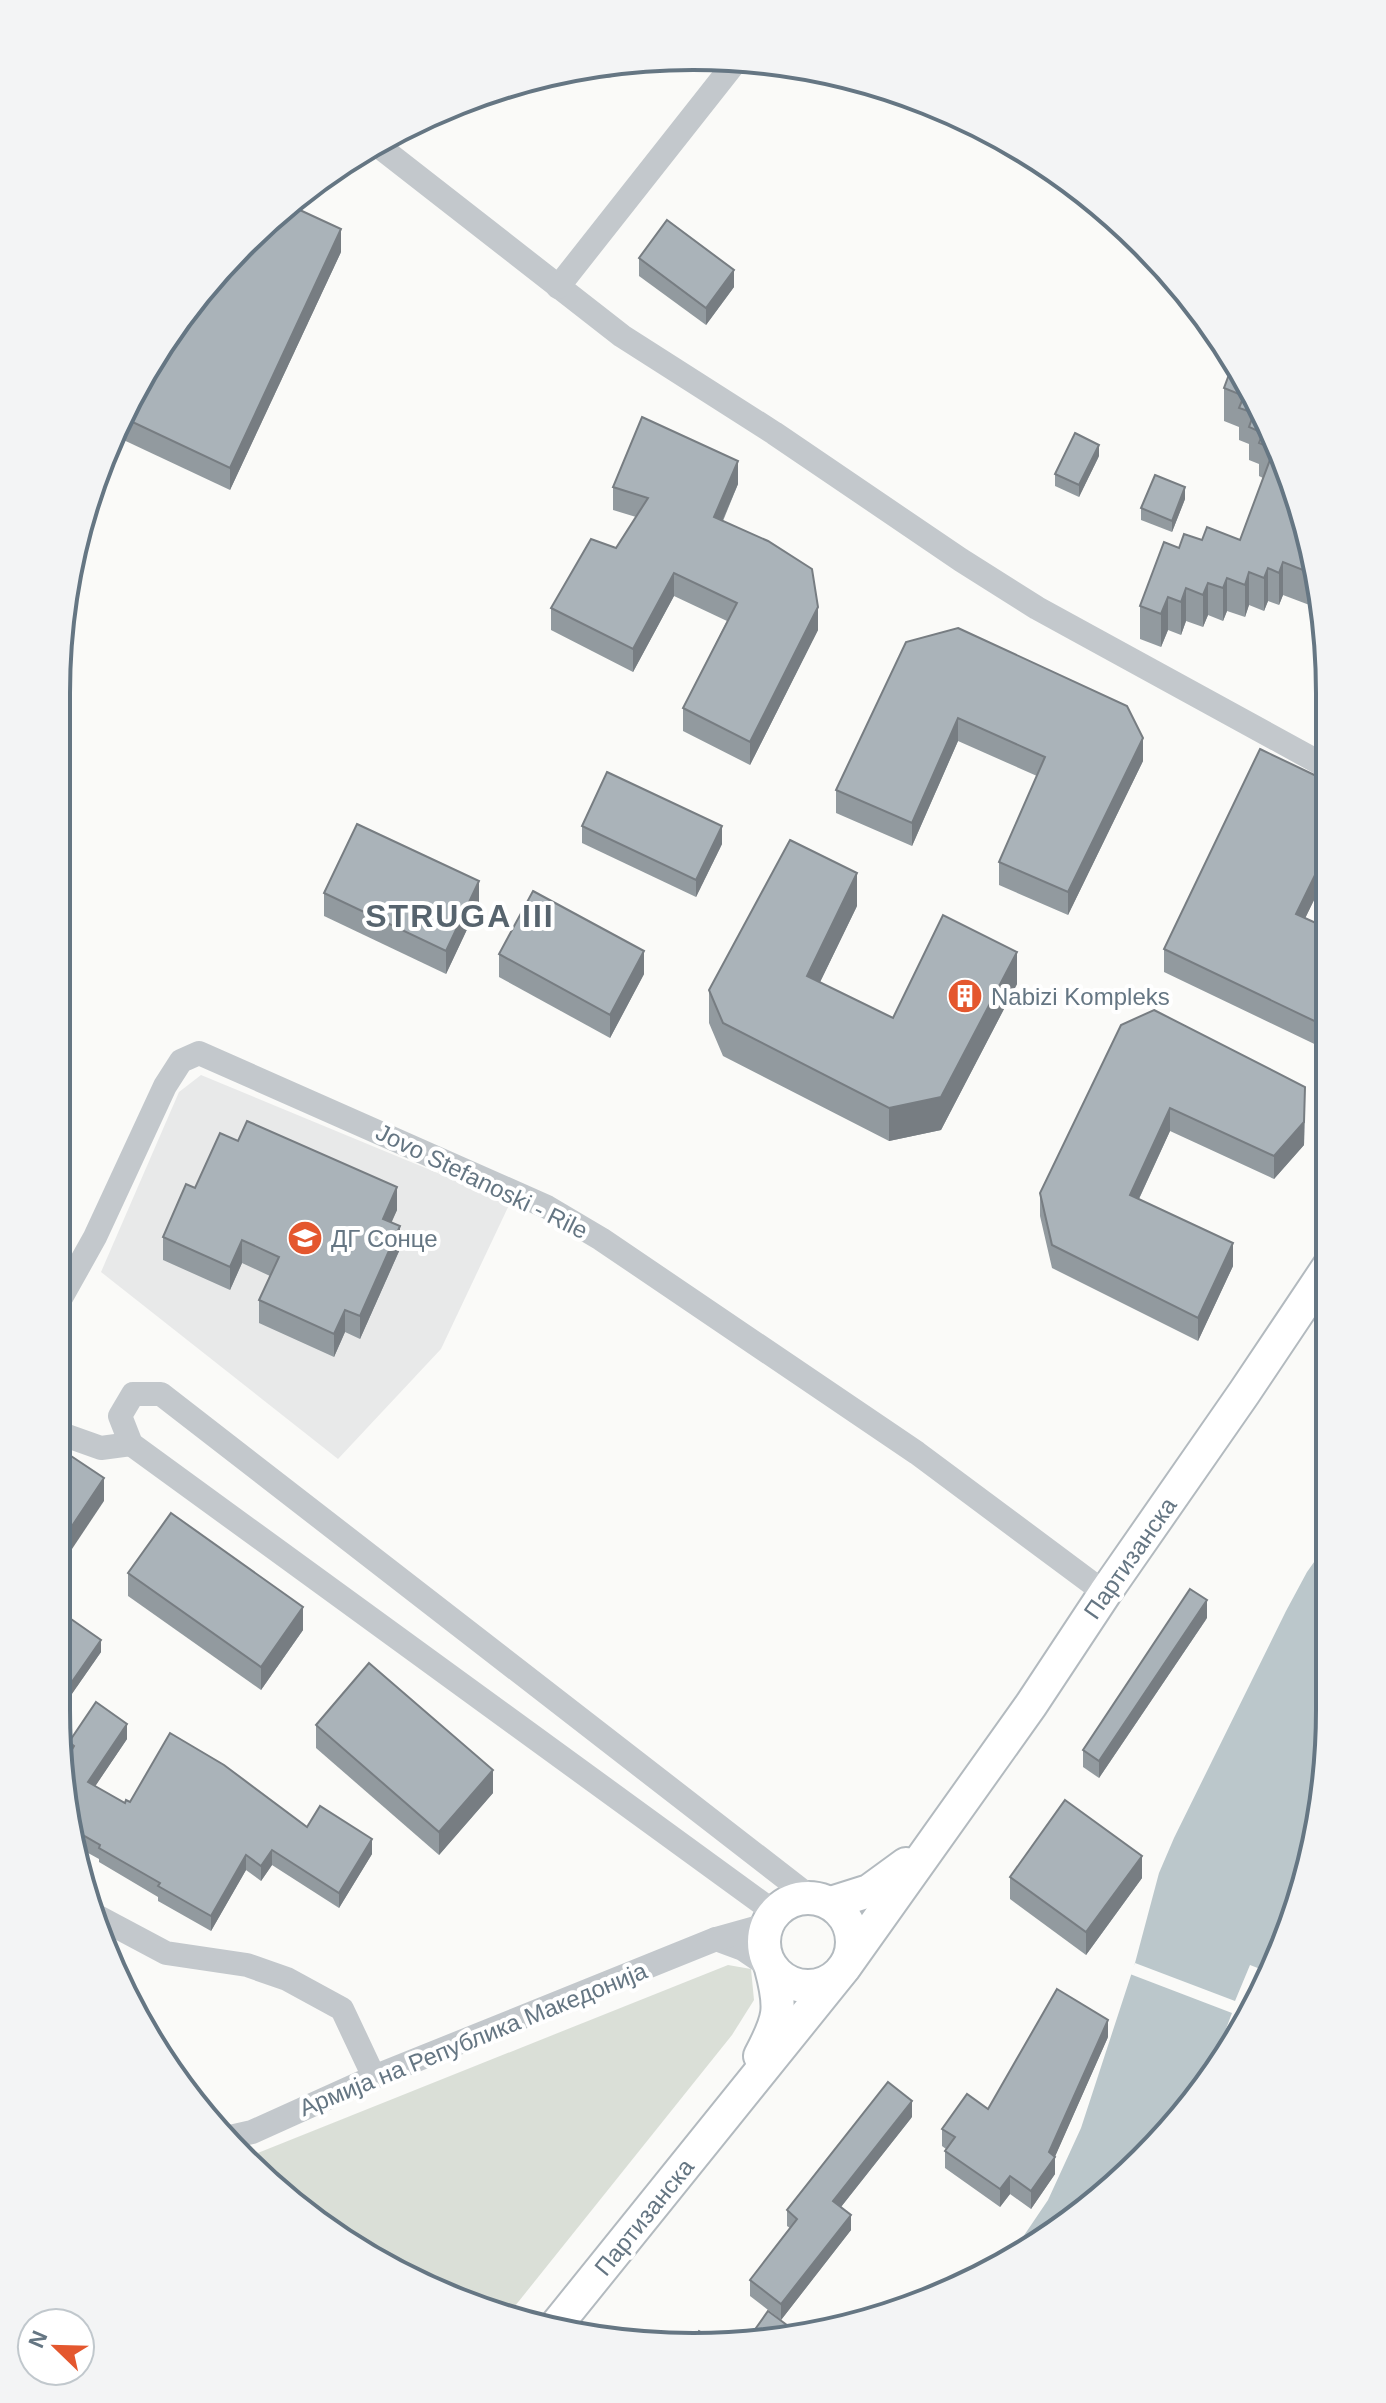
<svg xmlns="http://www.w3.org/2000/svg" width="1386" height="2403" font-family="Arial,sans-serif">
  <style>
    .built { fill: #e8e9e9 }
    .green { fill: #dadfd7 }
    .water { fill: #bbc7cb }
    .pier { fill: #fafaf8 }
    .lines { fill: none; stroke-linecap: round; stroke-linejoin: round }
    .secondary-casing { stroke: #b3babf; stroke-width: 36 }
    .street { stroke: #c3c8cc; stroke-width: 24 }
    .secondary { stroke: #fff; stroke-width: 32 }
    .wall { fill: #929a9f }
    .shaded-wall { fill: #777d82 }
    .building { fill: #aab3b9; stroke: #777d82; stroke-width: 2 }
    .labels { text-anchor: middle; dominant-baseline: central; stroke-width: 8; stroke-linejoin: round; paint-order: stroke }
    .poi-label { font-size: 24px; fill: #657683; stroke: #fff; text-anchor: start }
    .street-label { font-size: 24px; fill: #657683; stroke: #fff }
    .district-label { font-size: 32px; font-weight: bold; letter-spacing: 2px; fill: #57646e; stroke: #fff }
    .rim { fill: none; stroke: #657683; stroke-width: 4 }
  </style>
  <rect width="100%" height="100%" fill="#fafaf8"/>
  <!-- built -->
  <path class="built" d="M201 1075 510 1203 441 1349 338 1459 101 1272 179 1092Z"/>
  <!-- green -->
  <path class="green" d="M728 1965 751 1969 754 2000 732 2035 507 2316 339 2239 250 2156Z"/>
  <!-- water -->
  <path class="water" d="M1329 1541V1752L1296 1915 1223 2064 1081 2215 1010 2256 1048 2200 1081 2128 1135 1963 1159 1873 1174 1838 1286 1611 1307 1572Z"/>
  <!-- pier -->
  <path class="pier" d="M1135 1963 1235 2001 1250 1965 1268 1972 1228 2054 1218 2050 1232 2013 1130 1974Z"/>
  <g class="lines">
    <defs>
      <g id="secondary">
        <circle cx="808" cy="1942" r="44"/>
        <path d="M831 1903 869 1891 906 1864"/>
        <path d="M760 2056C780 2018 782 2009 771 1968"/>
        <path d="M554 2328 844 1968 1031 1705 1105 1593 1244 1393 1329 1266"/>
      </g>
    </defs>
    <!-- secondary casing -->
    <use href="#secondary" class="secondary-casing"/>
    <!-- street -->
    <g class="street">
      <path d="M605 65 607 66"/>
      <path d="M376 144 622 336 774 433 961 560 1037 608 1329 768"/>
      <path d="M558 287 737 60"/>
      <path d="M57 1305 95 1237 165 1086 181 1061 199 1053 547 1207 601 1239 917 1453 1105 1593"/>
      <path d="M56 1432 101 1448 131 1444"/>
      <path d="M89 1912 166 1953 247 1965 287 1979 342 2009 374 2077"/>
      <path d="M774 1912 131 1444 120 1416 133 1394H161L810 1897"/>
      <path d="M716 1939 743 1949 771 1968"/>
      <path d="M230 2137 252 2132 374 2077 716 1939 766 1925"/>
    </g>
    <!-- secondary -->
    <use href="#secondary" class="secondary"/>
  </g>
  <!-- wall -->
  <g class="wall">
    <path d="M341 252 230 490 115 436 163 339Z"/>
    <path d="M639 258 734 287 706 325 639 276Z"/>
    <path d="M1234 361 1296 489 1320 609 1283 595 1279 605 1268 601 1264 611 1249 605 1245 617 1227 611 1223 621 1208 615 1203 627 1186 621 1181 635 1168 630 1161 647 1140 639V606L1179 548 1202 540H1240L1263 478 1259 476V464L1249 460V444L1239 440V427L1224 421V388Z"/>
    <path d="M1099 456 1079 497 1055 486V474Z"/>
    <path d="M738 484 723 521 818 630 750 765 683 731V708L727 621 674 596 633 672 551 630V608L616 548 636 517 613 510V487Z"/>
    <path d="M1185 499 1172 532 1141 520V508Z"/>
    <path d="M906 642 1143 761 1068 915 999 885V862L1037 776 958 741 912 846 836 813V790Z"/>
    <path d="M1329 782V902L1316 896 1305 918 1329 929V1051L1164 972V949Z"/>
    <path d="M582 826 722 844 696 897 582 843Z"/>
    <path d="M324 893 479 904 446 974 324 916Z"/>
    <path d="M857 906 820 982 893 1018 1017 984 941 1130 889 1141 723 1056 709 1023V990Z"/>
    <path d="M499 954 644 974 610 1038 499 977Z"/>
    <path d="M1121 1025 1305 1110 1304 1145 1274 1179 1170 1131 1139 1199 1233 1266 1198 1341 1052 1268 1040 1216V1193Z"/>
    <path d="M195 1188 397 1210 391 1222 400 1249 360 1339 345 1332 334 1357 259 1323V1300L270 1276 242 1263 230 1290 163 1260V1237Z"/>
    <path d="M128 1573 303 1630 261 1690 128 1596Z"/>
    <path d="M1207 1618 1099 1778 1083 1767V1750Z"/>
    <path d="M56 1641 101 1652 69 1698 56 1689Z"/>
    <path d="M316 1725 493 1793 439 1855 316 1748Z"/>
    <path d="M127 1739 95 1786 125 1803 130 1802 307 1827 372 1854 339 1908 272 1865 261 1881 246 1870 211 1931 158 1901V1897L99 1862V1859L79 1848 65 1762 69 1754V1742Z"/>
    <path d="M1010 1877 1142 1878 1086 1955 1010 1899Z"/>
    <path d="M1108 2037 1055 2156V2174L1031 2209 1010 2194 1000 2207 945 2168V2151L946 2149 942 2146V2129L988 2109Z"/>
    <path d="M912 2117 841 2207 851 2230 781 2320 750 2296V2280L790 2228 787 2226V2210Z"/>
    <path d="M756 2328 795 2331 756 2341Z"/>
  </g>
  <!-- shaded-wall -->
  <g class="shaded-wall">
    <path d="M341 229V252L230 490V468Z"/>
    <path d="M734 270V287L706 325V308Z"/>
    <path d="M1099 445V456L1079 497V485Z"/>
    <path d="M738 461V484L714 540V517Z"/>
    <path d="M1185 487V499L1172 532V521Z"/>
    <path d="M1283 562V595L1279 605V573Z"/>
    <path d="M1268 568V601L1264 611V578Z"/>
    <path d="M1249 572V605L1245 617V585Z"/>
    <path d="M674 573V596L633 672V649Z"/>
    <path d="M1227 578V611L1223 621V588Z"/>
    <path d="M1208 583V615L1203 627V595Z"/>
    <path d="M1186 588V621L1181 635V602Z"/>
    <path d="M1168 597V630L1161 647V614Z"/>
    <path d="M818 607V630L750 765V742Z"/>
    <path d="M958 718V741L912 846V823Z"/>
    <path d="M1143 738V761L1068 915V892Z"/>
    <path d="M722 826V844L696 897V880Z"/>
    <path d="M857 873V906L807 1009V976Z"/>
    <path d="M1316 873V896L1296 937V914Z"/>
    <path d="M479 881V904L446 974V951Z"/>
    <path d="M644 951V974L610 1038V1015Z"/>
    <path d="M1017 952V984L941 1130 889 1141V1108Z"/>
    <path d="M1305 1087 1304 1145 1274 1179V1156Z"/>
    <path d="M1170 1108V1131L1130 1218V1195Z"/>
    <path d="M397 1187V1210L383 1242V1219Z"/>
    <path d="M400 1226V1249L360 1339V1316Z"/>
    <path d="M242 1240V1263L230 1290V1267Z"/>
    <path d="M1233 1243V1266L1198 1341V1318Z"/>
    <path d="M345 1310V1332L334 1357V1334Z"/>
    <path d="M104 1478V1501L56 1573V1550Z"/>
    <path d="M1207 1600V1618L1099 1778V1761Z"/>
    <path d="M303 1607V1630L261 1690V1667Z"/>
    <path d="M101 1640V1652L69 1698V1686Z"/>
    <path d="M127 1724V1739L88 1797V1782Z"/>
    <path d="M493 1770V1793L439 1855V1832Z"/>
    <path d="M372 1839V1854L339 1908V1893Z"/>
    <path d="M272 1850V1865L261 1881V1866Z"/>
    <path d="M246 1855V1870L211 1931V1916Z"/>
    <path d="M1142 1856V1878L1086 1955V1932Z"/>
    <path d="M1108 2020V2037L1054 2159 1055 2157V2174L1031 2209V2191Z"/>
    <path d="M912 2101V2117L833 2217V2201Z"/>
    <path d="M1010 2176V2194L1000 2207V2189Z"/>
    <path d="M851 2215V2230L781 2320V2304Z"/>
  </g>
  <!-- building -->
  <g class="building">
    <path d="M289 205 341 229 230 468 124 418 163 339 242 243Z"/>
    <path d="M667 220 734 270 706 308 639 258Z"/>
    <path d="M1234 361 1244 374 1296 489 1313 574 1283 562 1279 573 1268 568 1264 578 1249 572 1245 585 1227 578 1223 588 1208 583 1203 595 1186 588 1181 602 1168 597 1161 614 1140 606 1164 542 1179 548 1184 534 1202 540 1207 527 1240 540 1274 449 1259 443 1263 433 1249 427 1254 413 1239 408 1244 396 1224 388Z"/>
    <path d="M642 417 738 461 714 517 768 541 812 569 818 607 750 742 683 708 737 603 674 573 633 649 551 608 591 539 616 548 648 498 613 487Z"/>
    <path d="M1075 433 1099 445 1079 485 1055 474Z"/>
    <path d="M1155 475 1185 487 1172 521 1141 508Z"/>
    <path d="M958 628 1127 706 1143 738 1068 892 999 862 1045 757 958 718 912 823 836 790 906 642Z"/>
    <path d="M1260 749 1329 782V879L1316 873 1296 914 1329 929V1028L1164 949Z"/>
    <path d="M607 772 722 826 696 880 582 826Z"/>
    <path d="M357 824 479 881 446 951 324 893Z"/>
    <path d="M790 840 857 873 807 976 893 1018 943 915 1017 952 941 1097 889 1108 723 1023 709 990Z"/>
    <path d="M533 891 644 951 610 1015 499 954Z"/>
    <path d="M1154 1010 1305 1087 1304 1122 1274 1156 1170 1108 1130 1195 1233 1243 1198 1318 1052 1245 1040 1193 1121 1025Z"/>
    <path d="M247 1121 397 1187 383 1219 400 1226 360 1316 345 1310 334 1334 259 1300 279 1257 242 1240 230 1267 163 1237 186 1184 195 1188 220 1133 238 1141Z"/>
    <path d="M56 1446 104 1478 56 1550Z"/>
    <path d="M171 1513 303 1607 261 1667 128 1573Z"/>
    <path d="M1190 1589 1207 1600 1099 1761 1083 1750Z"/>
    <path d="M71 1619 101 1640 69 1686 56 1677V1641Z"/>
    <path d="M369 1663 493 1770 439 1832 316 1725Z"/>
    <path d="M96 1702 127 1724 88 1782 125 1803 126 1800 130 1802 170 1733 224 1765 307 1827 320 1806 372 1839 339 1893 272 1850 261 1866 246 1855 211 1916 158 1886 160 1883 99 1848 100 1845 76 1831 65 1762 74 1746 69 1742Z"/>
    <path d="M1065 1800 1142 1856 1086 1932 1010 1877Z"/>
    <path d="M1057 1989 1108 2020 1049 2152 1055 2157 1031 2191 1010 2176 1000 2189 945 2151 955 2137 942 2129 967 2094 988 2109Z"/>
    <path d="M888 2082 912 2101 833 2201 851 2215 781 2304 750 2280 797 2219 787 2210Z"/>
    <path d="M768 2311 795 2331 769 2338 756 2328Z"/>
    <path d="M699 2331 724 2345 693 2342Z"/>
  </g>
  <!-- icons -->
  <defs>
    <symbol id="building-disc" viewBox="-11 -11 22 22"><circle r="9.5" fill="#e4572e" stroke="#fff"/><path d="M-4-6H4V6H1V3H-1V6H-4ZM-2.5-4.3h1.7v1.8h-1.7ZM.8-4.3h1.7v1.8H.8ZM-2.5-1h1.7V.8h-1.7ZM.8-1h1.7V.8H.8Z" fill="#fff"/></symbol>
    <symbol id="school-disc" viewBox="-11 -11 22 22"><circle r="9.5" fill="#e4572e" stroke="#fff"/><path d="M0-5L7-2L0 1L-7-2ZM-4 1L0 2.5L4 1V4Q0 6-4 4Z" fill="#fff"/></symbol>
  </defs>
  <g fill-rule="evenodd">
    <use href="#building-disc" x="945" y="976" width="40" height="40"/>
    <use href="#school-disc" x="285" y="1218" width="40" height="40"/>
  </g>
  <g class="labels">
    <!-- poi labels -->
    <g class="poi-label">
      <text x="991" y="996">Nabizi Kompleks</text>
      <text x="331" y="1238">ДГ Сонце</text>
    </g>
    <!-- street labels -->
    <g class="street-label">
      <text transform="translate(482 1181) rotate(26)">Jovo Stefanoski - Rile</text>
      <text transform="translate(1130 1558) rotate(-55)">Партизанска</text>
      <text transform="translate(473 2039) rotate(-22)">Армија на Република Македонија</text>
      <text transform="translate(644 2217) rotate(-51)">Партизанска</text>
    </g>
    <!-- district labels -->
    <g class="district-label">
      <text x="460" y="916">STRUGA III</text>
    </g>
  </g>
  <!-- crop -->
  <path d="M0 0H1386V2403H0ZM693 70H693A623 623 0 0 1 1316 693V1710A623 623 0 0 1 693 2333H693A623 623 0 0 1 70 1710V693A623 623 0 0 1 693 70Z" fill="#f3f4f5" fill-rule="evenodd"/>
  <path class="rim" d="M693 70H693A623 623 0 0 1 1316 693V1710A623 623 0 0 1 693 2333H693A623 623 0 0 1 70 1710V693A623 623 0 0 1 693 70Z"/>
  <!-- north arrow -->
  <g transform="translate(56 2347) rotate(293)"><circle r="38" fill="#ffffff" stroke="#c1c8cd" stroke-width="2"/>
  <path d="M0-6L14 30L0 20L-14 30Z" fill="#e4572e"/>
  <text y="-12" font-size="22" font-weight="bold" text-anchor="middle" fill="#657683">N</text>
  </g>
</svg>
